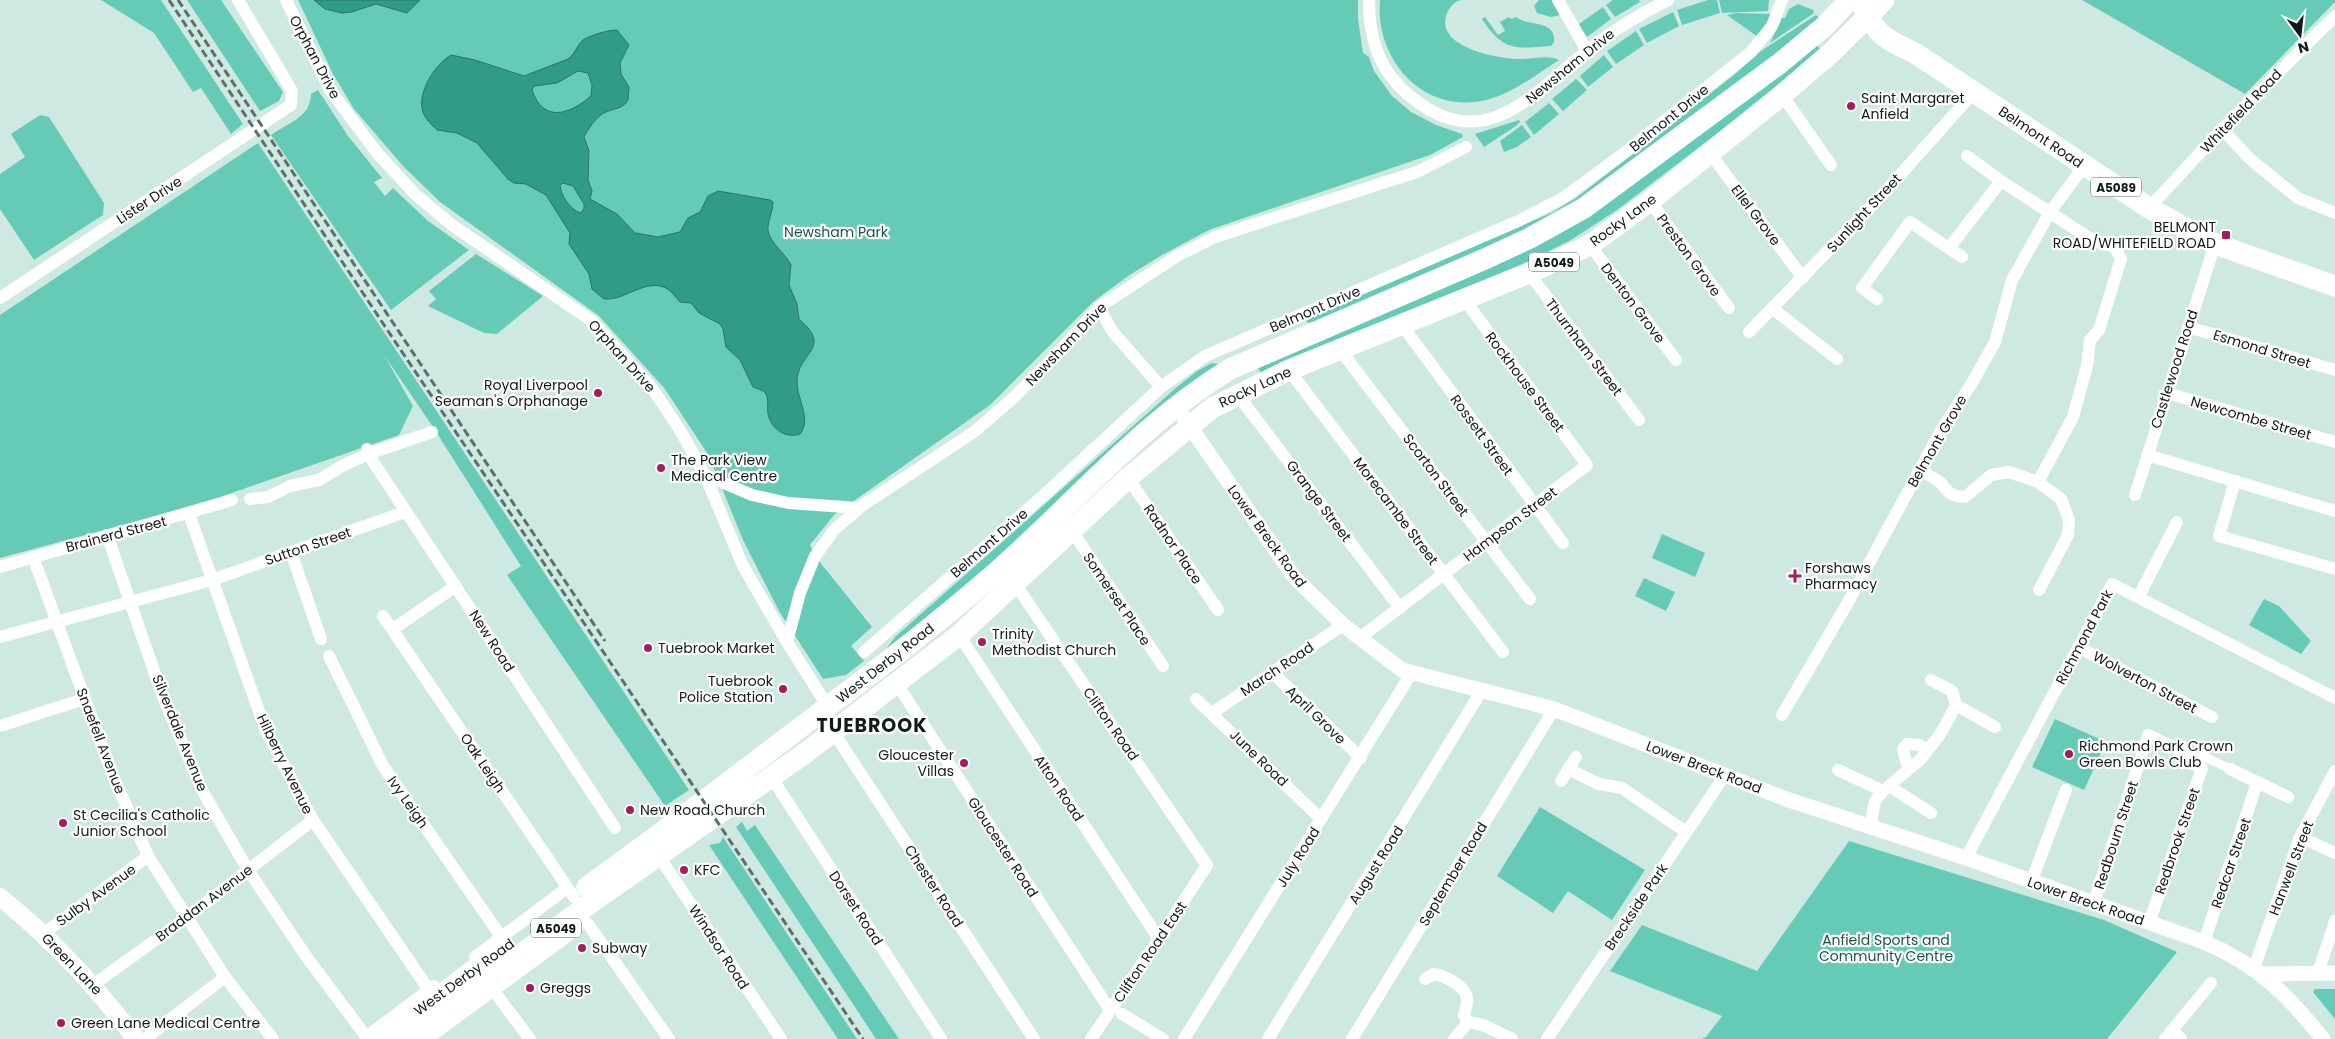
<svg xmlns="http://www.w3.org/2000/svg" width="2335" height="1039" font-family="Poppins,sans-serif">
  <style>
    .green { fill: #66cbb6 }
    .water { fill: #309c88; stroke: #277567; fill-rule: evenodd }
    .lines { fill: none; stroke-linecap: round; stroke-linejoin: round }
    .pedestrian { stroke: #fff; stroke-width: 9 }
    .minor { stroke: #fff; stroke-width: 12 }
    .tertiary { stroke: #fff; stroke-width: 15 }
    .secondary { stroke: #fff; stroke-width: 18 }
    .trunk { stroke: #fff; stroke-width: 21 }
    .rail { stroke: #5e6f6b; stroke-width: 3; stroke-dasharray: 8 4; stroke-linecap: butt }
    .poi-dot { fill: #a81b5e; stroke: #fff; stroke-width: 2 }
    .labels { text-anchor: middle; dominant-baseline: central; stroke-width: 4.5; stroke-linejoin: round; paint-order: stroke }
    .shield { fill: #fff; stroke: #585f5e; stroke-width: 1 }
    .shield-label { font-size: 12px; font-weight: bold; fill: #111b19 }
    .street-label { font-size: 14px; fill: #111b19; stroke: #fff }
    .poi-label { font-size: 14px; fill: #111b19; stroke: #fff; text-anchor: start }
    .park-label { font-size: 14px; fill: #1b554a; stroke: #fff }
    .district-label { font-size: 19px; font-weight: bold; letter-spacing: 1px; fill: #111b19; stroke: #fff }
  </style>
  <rect width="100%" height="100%" fill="#cee9e2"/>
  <!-- green -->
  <g class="green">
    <path d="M101 0H161L243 124 231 134 201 88 193 92 154 33Z"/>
    <path d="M187 0H221L283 92 279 101 260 111Z"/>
    <path d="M298 0H1358V19L1363 53 1369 57 1374 71 1392 96 1411 112 1436 125 1462 134 1463 137 1430 155 1209 230 1162 255 1128 276 1093 302 990 405 834 515 810 545 815 556 872 627 851 646 864 661 846 675 823 679 779 611 743 540 709 456 665 389 599 316 440 202 403 166 354 109 333 74Z"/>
    <path d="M1380 0H1461C1453 2 1448 9 1446 16 1437 47 1496 58 1517 59 1530 60 1547 54 1559 60 1536 75 1513 93 1486 100 1423 115 1375 60 1380 0Z"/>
    <path d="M1539 0H1552L1560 15 1551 17 1537 13 1534 6Z"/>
    <path d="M1613 0H1639L1640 2 1615 17 1606 5Z"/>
    <path d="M1708 0H1717L1720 13 1682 25 1677 10Z"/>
    <path d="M1719 0H1769L1768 11 1722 13Z"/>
    <path d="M2082 0H2335V2L2245 94Z"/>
    <path d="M1798 4 1813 10 1814 13 1770 43 1782 18H1785L1789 9Z"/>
    <path d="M1603 7 1611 19 1587 37 1579 24Z"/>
    <path d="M1673 12 1679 26 1647 43 1639 29Z"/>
    <path d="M1736 13 1772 14 1758 37 1727 15Z"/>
    <path d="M1816 15 1819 18 1795 39 1579 204 1338 316 1308 323 1305 318 1551 213 1576 198 1734 75 1761 51Z"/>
    <path d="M1485 17 1498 35 1505 31 1500 22 1509 17 1511 19 1516 17C1528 27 1556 19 1554 42L1551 46C1514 49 1503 51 1482 19Z"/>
    <path d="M1636 31 1644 45 1616 64 1607 51Z"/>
    <path d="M1815 44 1824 52 1617 210 1571 240 1523 264 1261 373 1256 365 1474 271Z"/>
    <path d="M1604 55 1613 67 1588 87 1580 76Z"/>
    <path d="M1576 79 1587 90 1563 111 1552 99Z"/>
    <path d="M318 90 348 136 382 178 374 182 385 196 393 188 428 221 469 250 391 310 271 135C288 123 311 117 311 94Z"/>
    <path d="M1549 103 1559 114 1534 135 1525 122Z"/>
    <path d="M40 115 49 117 104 203 103 215 34 260 0 209V174L25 157 11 134Z"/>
    <path d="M1519 120 1520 122 1516 126 1484 147 1475 134Z"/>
    <path d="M1522 125 1531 137 1517 147 1504 152 1500 141Z"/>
    <path d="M258 143 689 790 665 806 507 575 521 566 433 427 384 355 413 406 399 435 200 504 0 558V315Z"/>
    <path d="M476 254 543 296 497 334 484 333 428 306 436 299 429 291Z"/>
    <path d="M1212 363 1227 365 1001 561 849 679 886 649 895 637 1177 387 1197 371Z"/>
    <path d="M1662 534 1705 553 1695 577 1652 558Z"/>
    <path d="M1644 578 1675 592 1666 611 1635 596Z"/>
    <path d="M2264 599 2279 606 2311 641 2301 654 2249 625Z"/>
    <path d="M2055 719 2106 742 2084 790 2032 767Z"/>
    <path d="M1540 807 1645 870 1612 920 1568 891 1553 913 1497 876Z"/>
    <path d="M742 822 747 831 755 825 899 1039H876L736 827Z"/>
    <path d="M723 837 857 1039H838L709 845 720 843Z"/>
    <path d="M1849 841 2104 920 2177 952 2107 1039H1701L1706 1037 1722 1016 1610 971 1642 925 1757 971Z"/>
    <path d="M2315 989H2335V1019L2313 992Z"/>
  </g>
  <!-- water -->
  <g class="water">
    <path d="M314 0H420L407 13 376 4 352 12 342 13 325 9Z"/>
    <path d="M617 30 629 45 620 63 621 74 629 87 628 100C622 110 613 108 604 113 597 116 588 129 584 137L589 151 588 180 592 191 590 199 617 214 635 233 658 237 680 232 688 218 700 212 708 196 718 191 770 200 773 202C773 212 767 222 768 231 771 244 785 253 791 265L789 285 797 304 799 319C834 349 797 352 797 382 797 400 812 419 800 434 786 439 771 429 768 414 767 408 769 400 766 394 764 390 757 389 753 387L740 360 726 347 723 329 720 324 699 313 691 303 680 302C676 298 672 291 666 288 645 278 625 301 604 299L592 289 589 274 569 244 570 233 546 195 526 184 514 183 508 179 477 143 457 133 437 130C431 124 423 117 422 108 419 89 436 64 451 55L475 60 524 76 568 59C575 54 577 45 583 40 591 35 608 30 617 30ZM578 71 588 73 592 85 591 96C569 115 543 123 532 90L534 86 557 83ZM563 183 573 186 584 204V209L580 213C570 209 561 196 560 185Z"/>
  </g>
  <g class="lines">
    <!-- pedestrian -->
    <path class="pedestrian" d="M2190 755H2201L2230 769"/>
    <!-- minor -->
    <g class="minor">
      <path d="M286 0 330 90 378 154 416 195 452 225 592 321 652 388 680 430 705 475 743 566 787 642 828 707"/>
      <path d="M1369 0C1369 40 1379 71 1411 97 1485 157 1532 94 1588 50 1613 30 1639 15 1668 0"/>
      <path d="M1558 0 1587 51"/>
      <path d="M1782 95 1831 165"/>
      <path d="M2222 129 2250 159 2298 198 2335 213"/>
      <path d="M1709 152 1803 278"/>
      <path d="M1967 156 2001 181 2094 241 2115 247 2121 259 2099 330 2090 340 2087 366 2073 417 2038 482"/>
      <path d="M1650 201 1729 308"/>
      <path d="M2149 208 2222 129 2335 16"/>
      <path d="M1590 245 1676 360"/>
      <path d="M1949 248 2001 181"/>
      <path d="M1529 273 1639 420"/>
      <path d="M0 298 291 105 292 91 238 0"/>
      <path d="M1877 299 1862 288 1910 222 1962 257"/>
      <path d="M1099 307 1112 331 1161 387"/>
      <path d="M1773 309 1837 359"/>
      <path d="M1402 325 1563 543"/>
      <path d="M2188 327 2335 370"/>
      <path d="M1749 332 1882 195 1975 91"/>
      <path d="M1341 351 1530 599"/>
      <path d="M1289 370 1503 652"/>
      <path d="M2167 393 2335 442"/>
      <path d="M1237 394 1400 608"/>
      <path d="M432 432 368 454 615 828"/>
      <path d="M2147 455 2335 511"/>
      <path d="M1920 470C1926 473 1932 477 1938 481 1951 490 1943 495 1965 497L1991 475 2009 472 2038 482 2061 499 2069 520 2068 535 2039 590"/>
      <path d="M705 475 752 495 788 503 859 508"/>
      <path d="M1128 478 1218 610"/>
      <path d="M2235 481 2219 536 2335 569"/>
      <path d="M2135 495 2215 244"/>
      <path d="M250 499 268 497 290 486 319 480 342 466 368 454 367 449"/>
      <path d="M189 514 266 731 313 820 429 990"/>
      <path d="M1072 531 1163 666"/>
      <path d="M107 535 163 697 203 792 248 870 308 959 368 1039"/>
      <path d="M291 552 321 639"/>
      <path d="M33 557 114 778 148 856 225 977 273 1039"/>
      <path d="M0 567 232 500"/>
      <path d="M1015 584 1207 865 1159 939 1091 1039"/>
      <path d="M2139 596 2177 522"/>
      <path d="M383 616 574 897"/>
      <path d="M393 629 456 586"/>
      <path d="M959 635 1159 939"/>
      <path d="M0 637 212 580 405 512"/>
      <path d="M1361 637 1587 465 1464 299"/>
      <path d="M787 642 800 593 815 556 835 529 863 505 974 432 1012 399 1057 354 1099 307 1177 256 1215 237 1417 172 1466 147"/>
      <path d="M2078 647 2212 717"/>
      <path d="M864 652 1044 495 1161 387 1205 356 1516 222 1563 198 1623 154 1751 52 1772 26 1782 0"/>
      <path d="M329 656 383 766 502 938"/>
      <path d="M1272 672 1361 758"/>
      <path d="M897 684 1110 1010"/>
      <path d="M1196 699 1321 819"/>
      <path d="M1956 705 1995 727"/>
      <path d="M1212 713 1343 625"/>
      <path d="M1782 715 1847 604 1943 427 1972 383 1995 342 2012 280 2050 212 2084 166"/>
      <path d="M0 726 84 699"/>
      <path d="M834 733 1034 1039"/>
      <path d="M1910 768 1906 762 1903 749 1907 744 1920 745 1927 751"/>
      <path d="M1568 769 1599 784 1622 788 1686 832"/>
      <path d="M2230 769 2288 797"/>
      <path d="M1838 770 1883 791"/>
      <path d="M772 778 941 1039"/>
      <path d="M1561 781 1576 757"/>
      <path d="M1889 786 1931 813"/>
      <path d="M1870 827 1875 801 1883 791 1920 760 1941 733 1956 705 1952 691 1931 680"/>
      <path d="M2300 837 2335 853"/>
      <path d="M658 855 781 1039"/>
      <path d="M1966 858 2112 584 2335 698"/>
      <path d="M2031 882 2066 790"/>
      <path d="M2093 905 2148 735 2190 755 2187 761 2202 768 2149 923"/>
      <path d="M582 921 588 924 669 1039"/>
      <path d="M43 934 148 856"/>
      <path d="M2204 942 2257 783"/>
      <path d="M475 957 567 888"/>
      <path d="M2254 968 2300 837 2335 771"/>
      <path d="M2318 973 2335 921"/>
      <path d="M1425 979 1434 974C1445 976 1466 986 1467 999 1468 1004 1465 1010 1464 1015L1468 1022"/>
      <path d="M93 985 186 918 313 820"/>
      <path d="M493 990 530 1039"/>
      <path d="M1122 1014 1163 1039"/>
      <path d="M2172 1030 2181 1039"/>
      <path d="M366 1037 434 986"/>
      <path d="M145 1039 225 977"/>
      <path d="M427 1039 576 930 582 921 584 909"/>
      <path d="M1184 1039 1411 674"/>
      <path d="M1268 1039 1482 690"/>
      <path d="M1352 1039 1554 709"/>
      <path d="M1454 1039 1468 1022 1483 1025 1512 1039"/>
      <path d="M1547 1039 1725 775"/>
      <path d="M2165 1039 2211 983"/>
    </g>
    <!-- tertiary -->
    <g class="tertiary">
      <path d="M1175 405 1295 578 1343 625 1402 670 1554 709 1786 799 1966 858 2204 942C2258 965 2287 994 2323 1039"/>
      <path d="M2263 974 2335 973"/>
    </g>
    <!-- secondary -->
    <path class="secondary" d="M0 897C55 942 93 983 136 1039"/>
    <!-- trunk -->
    <g class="trunk">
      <path d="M1862 5C1877 36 1885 39 1915 53L2149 208 2215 244 2335 286"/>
      <path d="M587 887C668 829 747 768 826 708 881 667 934 626 986 581 1068 511 1137 426 1230 369L1487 258 1530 238 1584 208 1779 64 1826 25 1849 0"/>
      <path d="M382 1039 490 958"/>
      <path d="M408 1039 585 907 804 754 959 635 1128 478 1212 408 1289 370 1529 273 1590 245 1650 201 1782 95 1832 52 1884 0"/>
    </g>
    <!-- rail -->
    <g class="rail">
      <path d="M169 0 388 331 863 1039"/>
      <path d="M178 0 605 641"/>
    </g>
  </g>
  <!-- markers -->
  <g class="poi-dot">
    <circle cx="1851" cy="106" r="5"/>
    <rect x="2221" y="230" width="10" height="10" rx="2.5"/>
    <circle cx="598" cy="393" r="5"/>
    <circle cx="661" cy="468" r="5"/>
    <path d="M1792.5 568.5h5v5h5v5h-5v5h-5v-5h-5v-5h5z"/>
    <circle cx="982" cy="642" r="5"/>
    <circle cx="648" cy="648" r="5"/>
    <circle cx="783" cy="689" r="5"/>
    <circle cx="2069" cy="754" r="5"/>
    <circle cx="964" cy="763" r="5"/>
    <circle cx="630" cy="810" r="5"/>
    <circle cx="63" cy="823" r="5"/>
    <circle cx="684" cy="870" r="5"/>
    <circle cx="582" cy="948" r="5"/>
    <circle cx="530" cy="988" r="5"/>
    <circle cx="61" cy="1023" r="5"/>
  </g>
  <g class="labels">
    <!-- shield labels -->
    <g class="shield">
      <rect x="2091" y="177.5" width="50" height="19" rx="4"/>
      <rect x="1529" y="252.5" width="50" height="19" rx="4"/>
      <rect x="531" y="918.5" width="50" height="19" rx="4"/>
    </g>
    <g class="shield-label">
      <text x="2116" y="187">A5089</text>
      <text x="1554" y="262">A5049</text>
      <text x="556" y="928">A5049</text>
    </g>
    <!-- street labels -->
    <g class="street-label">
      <text transform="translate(315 57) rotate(62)">Orphan Drive</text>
      <text transform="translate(1570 66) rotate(-39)">Newsham Drive</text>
      <text transform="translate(2241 111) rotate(-46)">Whitefield Road</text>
      <text transform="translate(1669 118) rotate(-39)">Belmont Drive</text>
      <text transform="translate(2041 137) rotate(34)">Belmont Road</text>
      <text transform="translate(149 200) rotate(-33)">Lister Drive</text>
      <text transform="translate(1864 213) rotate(-47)">Sunlight Street</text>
      <text transform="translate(1756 215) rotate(53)">Ellel Grove</text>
      <text transform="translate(1623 220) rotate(-36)">Rocky Lane</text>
      <text transform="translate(1689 255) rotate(54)">Preston Grove</text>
      <text transform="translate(1633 303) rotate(53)">Denton Grove</text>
      <text transform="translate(1315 309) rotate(-23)">Belmont Drive</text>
      <text transform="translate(1066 344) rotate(-46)">Newsham Drive</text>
      <text transform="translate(1584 347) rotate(53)">Thurnham Street</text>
      <text transform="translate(2262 349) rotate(17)">Esmond Street</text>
      <text transform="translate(622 356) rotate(48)">Orphan Drive</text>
      <text transform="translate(2174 369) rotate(-72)">Castlewood Road</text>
      <text transform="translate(1525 382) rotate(53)">Rockhouse Street</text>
      <text transform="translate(1255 387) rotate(-25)">Rocky Lane</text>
      <text transform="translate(2251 418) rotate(16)">Newcombe Street</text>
      <text transform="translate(1482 435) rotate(54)">Rossett Street</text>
      <text transform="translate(1937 441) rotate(-60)">Belmont Grove</text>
      <text transform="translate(1436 475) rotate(53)">Scorton Street</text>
      <text transform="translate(1319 501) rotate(53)">Grange Street</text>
      <text transform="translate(1396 511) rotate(53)">Morecambe Street</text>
      <text transform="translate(1510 524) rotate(-37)">Hampson Street</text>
      <text transform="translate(116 534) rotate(-15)">Brainerd Street</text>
      <text transform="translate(1267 536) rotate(54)">Lower Breck Road</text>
      <text transform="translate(989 543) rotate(-41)">Belmont Drive</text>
      <text transform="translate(1173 544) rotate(56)">Radnor Place</text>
      <text transform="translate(308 546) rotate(-19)">Sutton Street</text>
      <text transform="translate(1117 599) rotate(56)">Somerset Place</text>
      <text transform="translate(2084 637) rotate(-62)">Richmond Park</text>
      <text transform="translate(492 641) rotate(57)">New Road</text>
      <text transform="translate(885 663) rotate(-38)">West Derby Road</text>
      <text transform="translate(1277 669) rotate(-34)">March Road</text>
      <text transform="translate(2145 682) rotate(28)">Wolverton Street</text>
      <text transform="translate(1316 715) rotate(44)">April Grove</text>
      <text transform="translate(1111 724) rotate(55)">Clifton Road</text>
      <text transform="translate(180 733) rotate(68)">Silverdale Avenue</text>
      <text transform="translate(101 741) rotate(69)">Snaefell Avenue</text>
      <text transform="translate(1259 758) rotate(44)">June Road</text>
      <text transform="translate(483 763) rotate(56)">Oak Leigh</text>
      <text transform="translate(285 764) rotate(64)">Hilberry Avenue</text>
      <text transform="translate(1704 767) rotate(21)">Lower Breck Road</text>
      <text transform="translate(1059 788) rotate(56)">Alton Road</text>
      <text transform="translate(408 802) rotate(55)">Ivy Leigh</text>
      <text transform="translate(2116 835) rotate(-72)">Redbourn Street</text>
      <text transform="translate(2177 841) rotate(-71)">Redbrook Street</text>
      <text transform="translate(1003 847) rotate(57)">Gloucester Road</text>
      <text transform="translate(1298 857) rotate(-58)">July Road</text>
      <text transform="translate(2231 863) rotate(-71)">Redcar Street</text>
      <text transform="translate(1376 865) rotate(-58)">August Road</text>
      <text transform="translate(2291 868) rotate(-69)">Hanwell Street</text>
      <text transform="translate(1453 874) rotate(-59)">September Road</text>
      <text transform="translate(934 886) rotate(57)">Chester Road</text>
      <text transform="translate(96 895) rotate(-36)">Sulby Avenue</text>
      <text transform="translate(2086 901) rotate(19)">Lower Breck Road</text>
      <text transform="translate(204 903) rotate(-37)">Braddan Avenue</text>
      <text transform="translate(1636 907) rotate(-56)">Breckside Park</text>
      <text transform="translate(856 908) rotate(57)">Dorset Road</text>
      <text transform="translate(719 947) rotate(57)">Windsor Road</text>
      <text transform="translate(1150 952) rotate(-56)">Clifton Road East</text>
      <text transform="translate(72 964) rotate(46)">Green Lane</text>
      <text transform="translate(464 977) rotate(-36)">West Derby Road</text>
    </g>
    <!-- poi labels -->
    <g class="poi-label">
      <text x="1861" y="98">Saint Margaret<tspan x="1861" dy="16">Anfield</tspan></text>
      <text x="2216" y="227" text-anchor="end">BELMONT<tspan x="2216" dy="16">ROAD/WHITEFIELD ROAD</tspan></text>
      <text x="588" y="385" text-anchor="end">Royal Liverpool<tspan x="588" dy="16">Seaman's Orphanage</tspan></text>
      <text x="671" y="460">The Park View<tspan x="671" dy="16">Medical Centre</tspan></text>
      <text x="1805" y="568">Forshaws<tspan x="1805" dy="16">Pharmacy</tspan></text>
      <text x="992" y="634">Trinity<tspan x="992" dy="16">Methodist Church</tspan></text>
      <text x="658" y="648">Tuebrook Market</text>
      <text x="773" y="681" text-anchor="end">Tuebrook<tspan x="773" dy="16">Police Station</tspan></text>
      <text x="2079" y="746">Richmond Park Crown<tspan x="2079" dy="16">Green Bowls Club</tspan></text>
      <text x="954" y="755" text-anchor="end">Gloucester<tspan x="954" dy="16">Villas</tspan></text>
      <text x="640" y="810">New Road Church</text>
      <text x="73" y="815">St Cecilia's Catholic<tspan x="73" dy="16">Junior School</tspan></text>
      <text x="694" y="870">KFC</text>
      <text x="592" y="948">Subway</text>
      <text x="540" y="988">Greggs</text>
      <text x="71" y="1023">Green Lane Medical Centre</text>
    </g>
    <!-- park labels -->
    <g class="park-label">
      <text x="836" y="232">Newsham Park</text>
      <text x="1886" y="940">Anfield Sports and<tspan x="1886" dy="16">Community Centre</tspan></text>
    </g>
    <!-- district labels -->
    <g class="district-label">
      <text x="872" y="725">TUEBROOK</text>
    </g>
  </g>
  <!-- north arrow -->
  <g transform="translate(2300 35) rotate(165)" stroke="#ffffff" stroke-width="4" paint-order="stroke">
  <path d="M0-4L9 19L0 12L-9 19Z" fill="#111b19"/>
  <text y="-8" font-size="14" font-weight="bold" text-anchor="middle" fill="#111b19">N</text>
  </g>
</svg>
